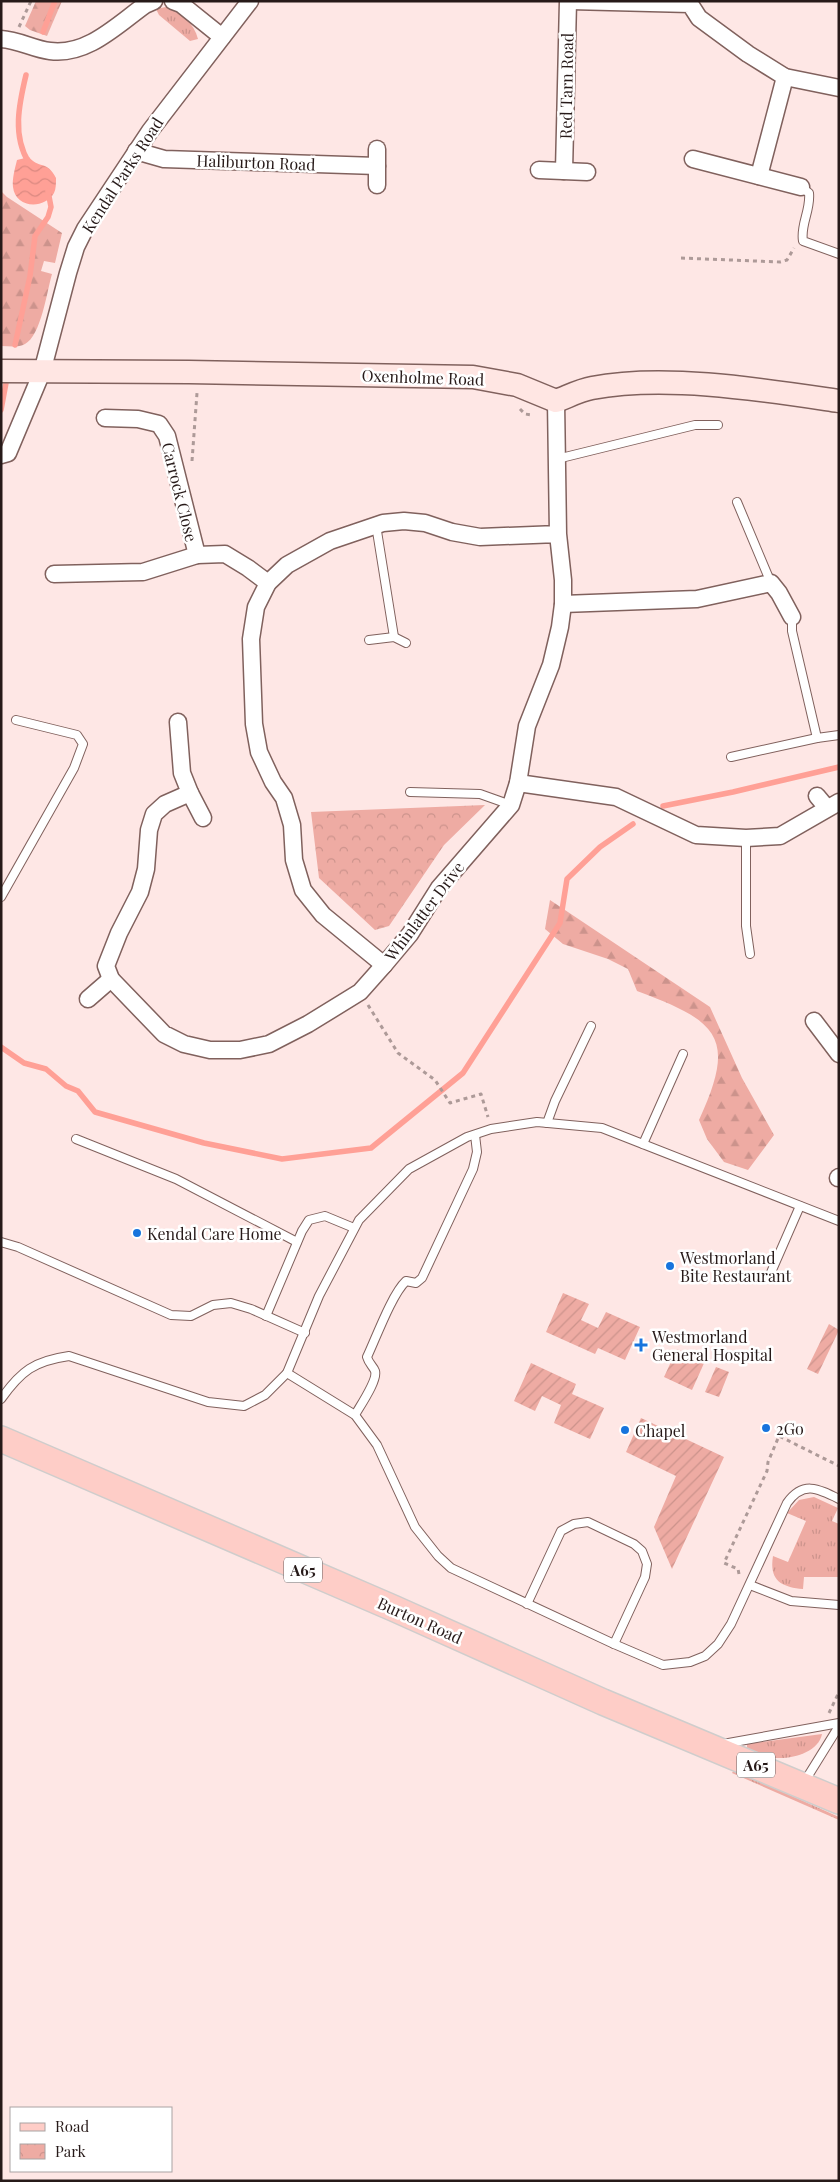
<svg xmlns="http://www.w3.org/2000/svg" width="840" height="2182" font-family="'Playfair Display',serif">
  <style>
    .grass { fill: url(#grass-tufts) }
    .forest { fill: url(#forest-firs) }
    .park { fill: url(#park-crowns) }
    .garden { fill: url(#garden-furrows) }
    .water { fill: url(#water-waves) }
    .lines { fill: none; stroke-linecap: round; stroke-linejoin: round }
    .stream { stroke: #ffa096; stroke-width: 5.5 }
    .lane-casing { stroke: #80615d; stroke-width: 10 }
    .street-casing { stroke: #80615d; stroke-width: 19 }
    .secondary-casing { stroke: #80615d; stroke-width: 25 }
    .primary-casing { stroke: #cfcdcc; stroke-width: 28 }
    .path { stroke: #ad9a98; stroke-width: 3; stroke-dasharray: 4 4; stroke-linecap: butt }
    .lane { stroke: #fff; stroke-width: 8 }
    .street { stroke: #fff; stroke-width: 16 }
    .secondary { stroke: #ffe6e3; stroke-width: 22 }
    .primary { stroke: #fecdc7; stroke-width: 25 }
    .poi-dot { fill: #1774dd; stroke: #fff; stroke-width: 2 }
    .labels { text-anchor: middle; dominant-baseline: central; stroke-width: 5; stroke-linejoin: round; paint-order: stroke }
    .shield { fill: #fff; stroke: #685f5e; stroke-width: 1 }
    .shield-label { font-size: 15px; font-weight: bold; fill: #271a19 }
    .street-label { font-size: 16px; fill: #271a19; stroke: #fff }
    .poi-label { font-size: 16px; fill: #271a19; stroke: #fff; text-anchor: start }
  </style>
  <defs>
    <pattern id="grass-tufts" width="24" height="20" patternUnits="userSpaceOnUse" patternTransform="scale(1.25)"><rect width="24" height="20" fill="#eeaba3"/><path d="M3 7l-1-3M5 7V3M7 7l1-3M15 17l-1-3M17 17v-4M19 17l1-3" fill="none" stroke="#cc938c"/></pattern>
    <pattern id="forest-firs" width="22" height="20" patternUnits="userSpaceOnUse" patternTransform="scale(1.25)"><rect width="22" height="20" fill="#eeaba3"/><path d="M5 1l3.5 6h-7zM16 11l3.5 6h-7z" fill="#cc938c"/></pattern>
    <pattern id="park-crowns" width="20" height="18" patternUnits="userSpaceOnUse" patternTransform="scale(1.25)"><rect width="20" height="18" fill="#eeaba3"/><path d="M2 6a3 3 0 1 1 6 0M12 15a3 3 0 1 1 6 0" fill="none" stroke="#cc938c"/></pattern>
    <pattern id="garden-furrows" width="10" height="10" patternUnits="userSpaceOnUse" patternTransform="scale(1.25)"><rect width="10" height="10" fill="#eeaba3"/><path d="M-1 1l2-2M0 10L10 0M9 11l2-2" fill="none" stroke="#cc938c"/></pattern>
    <pattern id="water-waves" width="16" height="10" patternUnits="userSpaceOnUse" patternTransform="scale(1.25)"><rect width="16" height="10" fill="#ffa096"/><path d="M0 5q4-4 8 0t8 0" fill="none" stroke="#db8981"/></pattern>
  </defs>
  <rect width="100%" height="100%" fill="#fee7e5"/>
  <!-- grass -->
  <g class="grass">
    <path d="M166 7C181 12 194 23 198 39L190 41 159 15 156 9Z"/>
    <path d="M814 1497 838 1508 832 1521 839 1524V1596L838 1577H804L803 1589C781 1587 769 1580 773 1556L788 1562 806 1521 787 1513 799 1500Z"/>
    <path d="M822 1734C818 1755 783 1762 765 1756 759 1754 753 1751 747 1748V1744Z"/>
    <path d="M734 1770 839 1817V1820L732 1773Z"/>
  </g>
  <!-- forest -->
  <g class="forest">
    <path d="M36 1H62L47 36 30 30 25 26Z"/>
    <path d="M1 191 7 197 62 233 55 263 44 261 41 271 52 274C47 291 41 336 25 344 18 348 9 346 1 346Z"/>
    <path d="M550 900 710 1007 742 1078 774 1135 748 1170 724 1162 707 1139 699 1120C738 1036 717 1021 637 991L628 969 608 959 563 944 545 929Z"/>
  </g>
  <!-- park -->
  <path class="park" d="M485 805 444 845 389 926 375 930 319 878 311 812Z"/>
  <!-- garden -->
  <g class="garden">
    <path d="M563 1293 589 1304 581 1320 598 1328 606 1312 640 1327 625 1360 598 1348 595 1354 546 1332Z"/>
    <path d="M829 1324 839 1330 818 1374 807 1369Z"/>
    <path d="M677 1349 705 1361 692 1390 664 1377Z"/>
    <path d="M531 1363 576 1384 572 1394 604 1408 590 1439 554 1423 561 1405 542 1396 535 1411 514 1401Z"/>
    <path d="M716 1367 729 1372 719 1397 705 1392Z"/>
    <path d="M641 1418 724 1457 672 1569 654 1527 676 1476 626 1452Z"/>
  </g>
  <!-- water -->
  <path class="water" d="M29 157C38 169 47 160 56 178 56 183 56 189 54 193 44 210 15 208 13 187 12 179 15 168 17 160Z"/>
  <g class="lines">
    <!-- stream -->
    <g class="stream">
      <path d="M43 32 55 1"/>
      <path d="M26 75C19 104 12 136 29 163"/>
      <path d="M15 345 30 276 35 236 48 217 51 207 48 191"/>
      <path d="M1 410 6 383"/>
      <path d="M663 806 733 792 839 767"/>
      <path d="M1 1047 24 1063 46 1069 66 1086 78 1091 95 1112 204 1143 282 1159 371 1148 463 1073 560 923 567 879 600 847 633 824"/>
    </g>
    <defs>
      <g id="lane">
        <path d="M801 187 809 193C811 210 800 225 803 241L839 254"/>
        <path d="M557 459 695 425H718"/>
        <path d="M737 502 771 583"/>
        <path d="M376 525 394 637"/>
        <path d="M792 617V631L817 738"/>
        <path d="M369 640 394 637 406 643"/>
        <path d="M731 757 817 738 839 735"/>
        <path d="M410 792 480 794 511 805"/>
        <path d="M746 838V926L750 954"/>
        <path d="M1 897 74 768 83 744 77 735 16 720"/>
        <path d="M547 1123 555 1101 591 1026"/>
        <path d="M76 1139 176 1179 297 1242"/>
        <path d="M643 1144 683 1054"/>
        <path d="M1 1242 18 1247 171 1315 191 1316 213 1305 231 1303 251 1309 305 1333"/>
        <path d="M769 1277 800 1206"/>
        <path d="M266 1316 302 1231 309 1220 325 1216 354 1228"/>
        <path d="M287 1373 355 1415 377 1445 415 1527 438 1556 451 1568 614 1644 663 1665 690 1662 705 1656 718 1644 731 1624 787 1503C803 1481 817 1488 839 1499"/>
        <path d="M1 1399C21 1371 34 1361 69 1356L208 1402 244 1406 265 1395 287 1373 319 1296 359 1220 409 1169 467 1137 491 1129 537 1122 602 1128 839 1221"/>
        <path d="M355 1415C360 1406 378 1380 375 1371 373 1366 369 1364 367 1357 376 1338 392 1294 406 1281L416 1283 422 1278 473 1169 477 1152 475 1135"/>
        <path d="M750 1585 791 1601 839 1605"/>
        <path d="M527 1604 561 1531 574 1524 588 1522 634 1544 642 1551 647 1564 645 1577 614 1644"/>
        <path d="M723 1744 839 1723"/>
        <path d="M803 1784 839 1726"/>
      </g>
      <g id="street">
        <path d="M173 1 181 4 222 37"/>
        <path d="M570 1 690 4 699 18 748 54 785 77 839 88"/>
        <path d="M1 39C19 40 33 49 50 51 87 56 117 25 145 5L154 1"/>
        <path d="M377 149V185"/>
        <path d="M136 151 164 159 377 166"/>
        <path d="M693 159 801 187"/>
        <path d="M539 170 587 172"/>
        <path d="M564 171 568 1"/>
        <path d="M759 176 785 77"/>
        <path d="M556 401 558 534 563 580V604L560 627 551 665 527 726 518 783 511 805 439 888 410 934 384 965 323 915 303 890 294 860 292 825 284 798 273 782 259 752 254 724 251 639 256 607 268 583 287 565 330 541 383 523 404 521 425 523 452 532 480 537 558 534"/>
        <path d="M105 418 138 419 159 424 167 436 197 555 225 554 248 568 268 583"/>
        <path d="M1 455 8 453 42 372 68 273 76 247 85 229 150 131 250 1"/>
        <path d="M54 574 143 572 197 555"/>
        <path d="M563 604 697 599 771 583 779 593 792 617"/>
        <path d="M178 722 182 773 190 793 165 804 154 814 149 830 146 869 140 892 119 933 106 966 111 979 164 1034 184 1044 210 1050H240L269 1044 308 1024 360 992 384 965"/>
        <path d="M518 783 616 797 696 835 746 838 780 836 839 802"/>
        <path d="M190 793 203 818"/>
        <path d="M817 796 827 808"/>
        <path d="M88 999 111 979"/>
        <path d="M814 1021 839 1054"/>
        <path d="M838 1178 839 1177"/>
      </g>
      <path id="secondary" d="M1 371 189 372 473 377 517 385 556 401C567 397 580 390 592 388 666 374 764 390 839 401"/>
      <path id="primary" d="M1 1439 393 1608 603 1702 839 1801"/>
    </defs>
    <!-- lane casing -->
    <use href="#lane" class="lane-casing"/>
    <!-- street casing -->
    <use href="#street" class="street-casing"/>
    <!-- secondary casing -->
    <use href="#secondary" class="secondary-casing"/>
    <!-- primary casing -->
    <use href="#primary" class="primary-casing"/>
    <!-- path -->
    <g class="path">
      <path d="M19 27 31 1"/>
      <path d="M681 258 780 262 787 260 794 248"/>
      <path d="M520 409 525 414 532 415"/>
      <path d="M192 461 197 393"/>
      <path d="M368 1005 398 1053 435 1080 450 1103 481 1094 488 1117"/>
      <path d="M739 1574 738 1569 724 1563 767 1471 768 1462 779 1436 839 1466"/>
      <path d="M829 1713 839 1692"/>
    </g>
    <!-- lane -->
    <use href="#lane" class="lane"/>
    <!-- street -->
    <use href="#street" class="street"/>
    <!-- secondary -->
    <use href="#secondary" class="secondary"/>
    <!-- primary -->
    <use href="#primary" class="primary"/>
  </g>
  <!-- markers -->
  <g class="poi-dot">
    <circle cx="137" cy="1233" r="5"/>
    <circle cx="670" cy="1266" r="5"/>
    <path d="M638.5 1337.5h5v5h5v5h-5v5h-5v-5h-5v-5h5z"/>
    <circle cx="766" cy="1428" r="5"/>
    <circle cx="625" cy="1430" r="5"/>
  </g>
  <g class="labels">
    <!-- shield labels -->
    <g class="shield">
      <rect x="284" y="1557.5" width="38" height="25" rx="4"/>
      <rect x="737" y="1752.5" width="38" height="25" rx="4"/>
    </g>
    <g class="shield-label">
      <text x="303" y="1570">A65</text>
      <text x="756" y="1765">A65</text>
    </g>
    <!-- street labels -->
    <g class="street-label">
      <text transform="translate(566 86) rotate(-89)">Red Tarn Road</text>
      <text transform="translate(256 162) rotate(2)">Haliburton Road</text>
      <text transform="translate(122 175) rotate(-57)">Kendal Parks Road</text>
      <text transform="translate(423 377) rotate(2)">Oxenholme Road</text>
      <text transform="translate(180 492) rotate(76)">Carrock Close</text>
      <text transform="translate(424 911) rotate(-53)">Whinlatter Drive</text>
      <text transform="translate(420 1620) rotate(24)">Burton Road</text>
    </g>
    <!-- poi labels -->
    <g class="poi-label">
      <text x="147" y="1233">Kendal Care Home</text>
      <text x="680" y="1257">Westmorland<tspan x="680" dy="18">Bite Restaurant</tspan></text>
      <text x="652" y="1336">Westmorland<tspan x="652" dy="18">General Hospital</tspan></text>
      <text x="776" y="1428">2Go</text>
      <text x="635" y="1430">Chapel</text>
    </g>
  </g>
  <!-- border -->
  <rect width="840" height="2182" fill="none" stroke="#271a19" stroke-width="5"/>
  <!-- legend -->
  <rect x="10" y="2107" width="162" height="65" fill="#ffffff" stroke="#a9a3a3"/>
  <rect x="20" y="2123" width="25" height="8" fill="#fecdc7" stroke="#a9a3a3"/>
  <text x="55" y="2132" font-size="15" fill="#271a19">Road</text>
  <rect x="20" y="2144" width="25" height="15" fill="url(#park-crowns)" stroke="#a9a3a3"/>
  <text x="55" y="2157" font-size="15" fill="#271a19">Park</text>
</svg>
